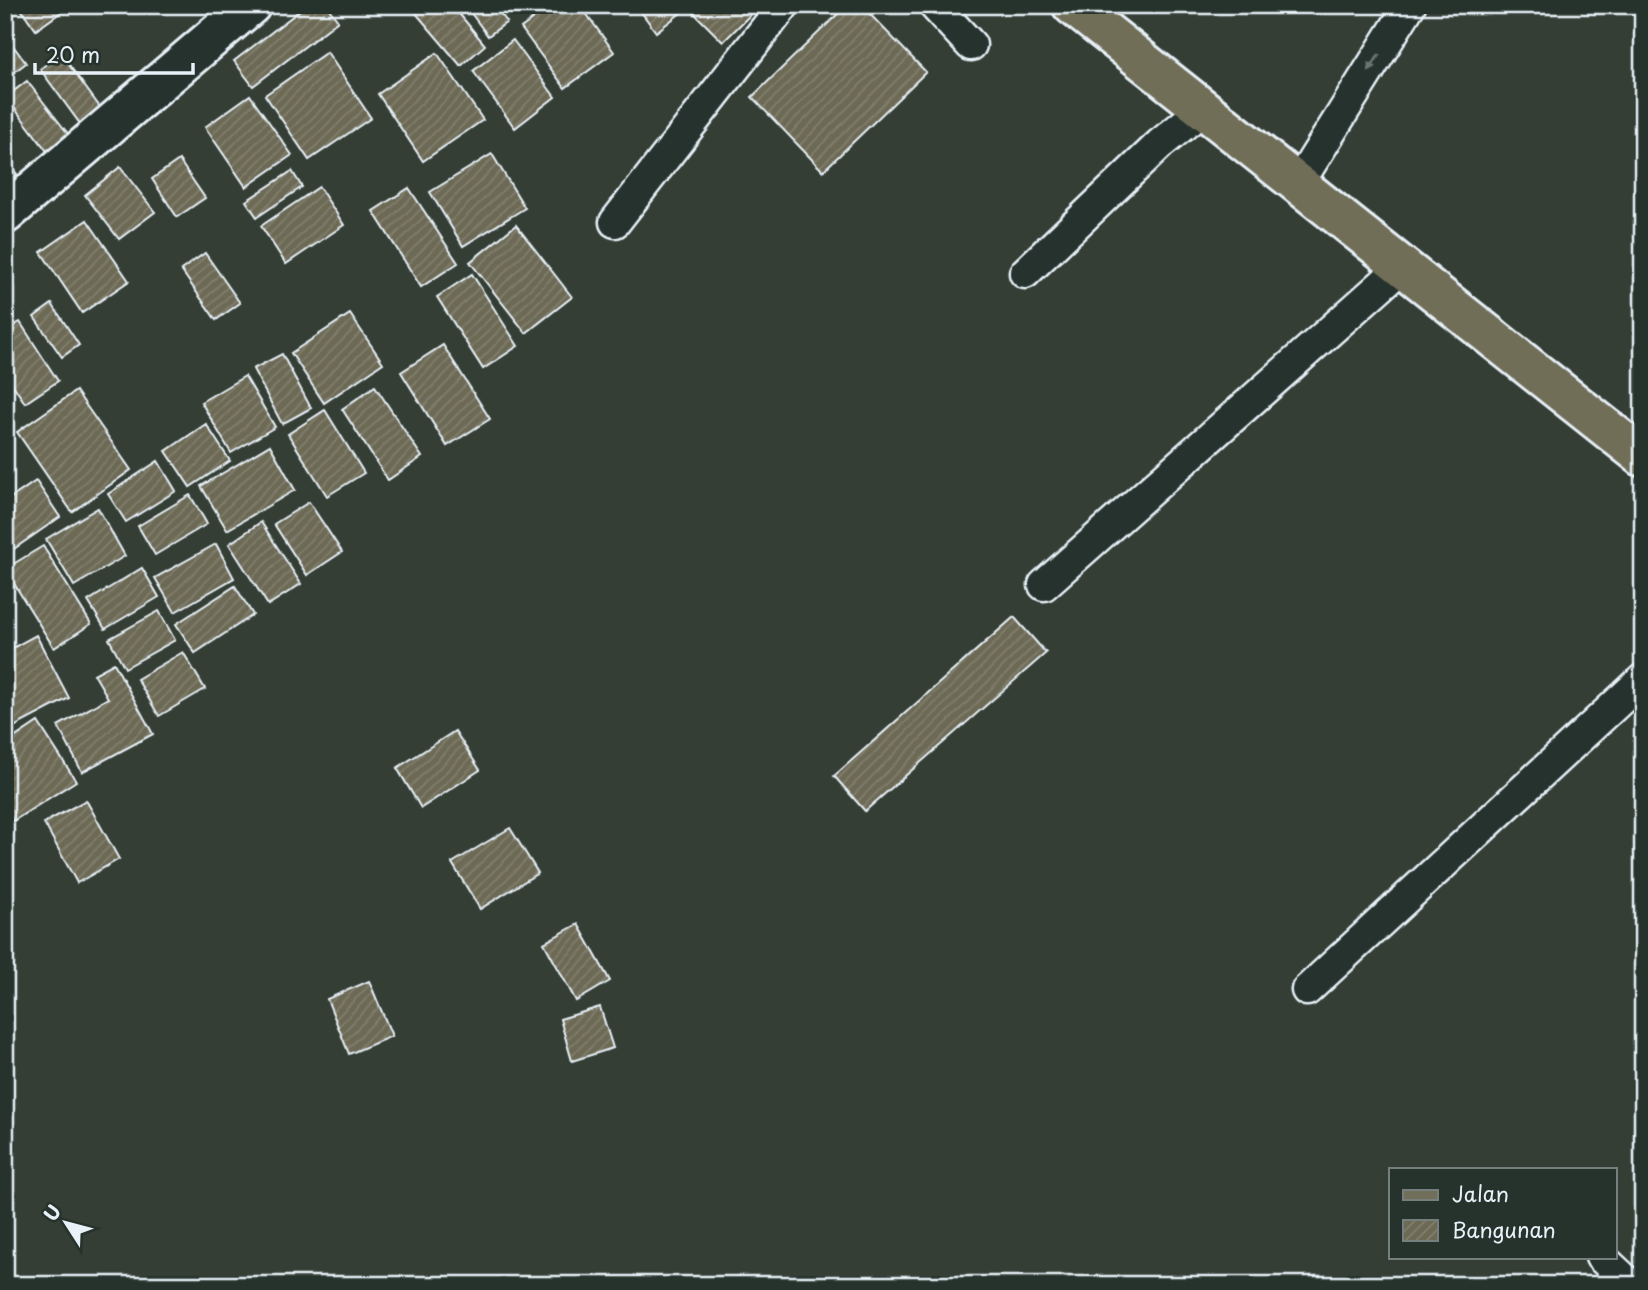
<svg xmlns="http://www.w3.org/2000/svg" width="1648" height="1290" font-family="'Playpen Sans',sans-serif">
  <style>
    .building { fill: url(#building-hatch); stroke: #e8f1f8; stroke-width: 2 }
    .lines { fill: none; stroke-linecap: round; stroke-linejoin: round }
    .service-casing { stroke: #e8f1f8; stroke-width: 35 }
    .tertiary-casing { stroke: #e8f1f8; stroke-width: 44 }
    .primary-casing { stroke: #e8f1f8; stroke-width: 44 }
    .service { stroke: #26332d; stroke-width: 30 }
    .tertiary { stroke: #26332d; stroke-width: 38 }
    .primary { stroke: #716e59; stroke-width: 38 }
    .oneway { fill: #6a7674 }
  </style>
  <defs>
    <pattern id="building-hatch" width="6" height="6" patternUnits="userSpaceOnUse" patternTransform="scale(1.75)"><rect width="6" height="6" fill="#6c6955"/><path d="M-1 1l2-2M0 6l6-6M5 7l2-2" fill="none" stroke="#817f6e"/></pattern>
  </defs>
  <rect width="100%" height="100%" fill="#343e35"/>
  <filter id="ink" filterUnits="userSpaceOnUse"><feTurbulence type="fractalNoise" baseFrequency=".0143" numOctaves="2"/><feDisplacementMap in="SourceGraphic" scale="14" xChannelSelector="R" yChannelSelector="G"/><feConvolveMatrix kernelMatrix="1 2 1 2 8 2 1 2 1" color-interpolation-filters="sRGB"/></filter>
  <g filter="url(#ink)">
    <!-- building -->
    <g class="building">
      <path d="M18 5H71L36 30Z"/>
      <path d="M307 5H326L338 21 253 86 234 61Z"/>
      <path d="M409 5H452L485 45 461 66Z"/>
      <path d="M465 5H494L507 22 488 36Z"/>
      <path d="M552 5H580L614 52 565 88 521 28Z"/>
      <path d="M636 5H691L656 32Z"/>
      <path d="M702 5H760L723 42 694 13Z"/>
      <path d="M847 5H861L926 72 823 171 752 97Z"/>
      <path d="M5 35 26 63 5 79Z"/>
      <path d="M513 40 555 97 515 128 473 71Z"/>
      <path d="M327 52 371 118 309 160 265 95Z"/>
      <path d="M437 53 483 120 423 161 378 94Z"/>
      <path d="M61 54 102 110 81 125 40 69Z"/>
      <path d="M27 81 69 135 47 151 6 97Z"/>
      <path d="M250 95 292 155 246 187 205 127Z"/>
      <path d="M492 154 525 208 463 246 430 192Z"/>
      <path d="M5 159 17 174 5 184Z"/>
      <path d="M179 160 205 198 177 217 152 179Z"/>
      <path d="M120 167 155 212 119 239 85 195Z"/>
      <path d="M292 171 302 187 257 217 246 201Z"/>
      <path d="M319 187 344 225 286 264 261 226Z"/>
      <path d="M409 188 458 263 421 287 373 211Z"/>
      <path d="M87 220 129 281 82 313 41 252Z"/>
      <path d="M516 225 572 297 526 333 470 262Z"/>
      <path d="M205 253 240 303 216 320 181 270Z"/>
      <path d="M472 274 518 346 483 369 437 297Z"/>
      <path d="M52 304 79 345 62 357 34 317Z"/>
      <path d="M350 314 383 363 324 403 291 353Z"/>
      <path d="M20 322 58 381 25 403 5 373V331Z"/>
      <path d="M443 345 490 419 447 446 401 372Z"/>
      <path d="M282 354 311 408 282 424 253 369Z"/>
      <path d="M245 376 275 427 231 453 201 402Z"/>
      <path d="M375 386 422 457 388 480 342 409Z"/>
      <path d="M76 391 131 470 72 512 17 432Z"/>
      <path d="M325 410 364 473 327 496 288 434Z"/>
      <path d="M206 424 230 461 190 487 166 451Z"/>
      <path d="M270 445 295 490 227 530 201 486Z"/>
      <path d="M158 461 176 491 126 522 108 494Z"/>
      <path d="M36 481 60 517 5 555V502Z"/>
      <path d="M190 495 207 524 155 555 138 526Z"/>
      <path d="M309 502 342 552 307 575 274 524Z"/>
      <path d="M98 508 125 556 74 586 46 539Z"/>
      <path d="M261 522 301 584 268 605 229 544Z"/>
      <path d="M216 544 234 578 175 612 155 578Z"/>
      <path d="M43 546 91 624 54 648 5 569Z"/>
      <path d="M142 568 159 597 105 629 88 601Z"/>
      <path d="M235 586 253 615 195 653 176 624Z"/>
      <path d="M159 611 175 640 125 668 109 639Z"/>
      <path d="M1014 617 1046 653 865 811 834 776Z"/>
      <path d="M36 635 69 698 12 728 5 715V652Z"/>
      <path d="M183 652 205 689 159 716 137 679Z"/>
      <path d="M114 663 153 734 82 772 58 726 108 698 94 674Z"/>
      <path d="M38 722 76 781 13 821 5 808V744Z"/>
      <path d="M455 731 480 770 421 808 397 768Z"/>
      <path d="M86 800 119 859 77 883 44 823Z"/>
      <path d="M510 828 538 873 480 909 452 863Z"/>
      <path d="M578 924 610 981 576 1001 544 943Z"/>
      <path d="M369 981 392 1036 349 1054 327 999Z"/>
      <path d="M600 1007 613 1048 572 1061 560 1019Z"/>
    </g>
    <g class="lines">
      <defs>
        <g id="service">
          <path d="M934 5 971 45"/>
          <path d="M1298 184 1410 5"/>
          <path d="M615 222 784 5"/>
          <path d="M1025 273 1160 144 1203 109"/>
          <path d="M1044 585 1403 266"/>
          <path d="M1307 990 1643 679"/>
          <path d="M1601 1257 1631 1285"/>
        </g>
        <path id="tertiary" d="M5 214 251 5"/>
        <path id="primary" d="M1072 5 1643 457"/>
      </defs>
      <!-- service casing -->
      <use href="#service" class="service-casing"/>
      <!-- tertiary casing -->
      <use href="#tertiary" class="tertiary-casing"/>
      <!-- primary casing -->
      <use href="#primary" class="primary-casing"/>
      <!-- service -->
      <use href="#service" class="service"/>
      <!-- tertiary -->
      <use href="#tertiary" class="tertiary"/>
      <!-- primary -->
      <use href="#primary" class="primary"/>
    </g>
    <!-- one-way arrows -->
    <defs><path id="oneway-solid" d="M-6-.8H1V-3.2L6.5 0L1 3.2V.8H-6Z" transform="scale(1.75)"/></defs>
    <use class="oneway" href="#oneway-solid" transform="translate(1374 63) rotate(122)"/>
  </g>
  <!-- margin -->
  <rect width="1648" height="1290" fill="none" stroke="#26332d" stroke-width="28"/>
  <rect x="14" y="14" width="1620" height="1262" fill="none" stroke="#e8f1f8" stroke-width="2.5" filter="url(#ink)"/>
  <!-- legend -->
  <rect x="1389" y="1168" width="228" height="91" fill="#26332d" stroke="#747f7e" stroke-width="2"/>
  <rect x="1403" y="1190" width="35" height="10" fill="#716e59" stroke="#747f7e" stroke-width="2"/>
  <text x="1452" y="1202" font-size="21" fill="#e8f1f8">Jalan</text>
  <rect x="1403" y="1220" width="35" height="21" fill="url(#building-hatch)" stroke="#747f7e" stroke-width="2"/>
  <text x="1452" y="1238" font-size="21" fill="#e8f1f8">Bangunan</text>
  <!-- north arrow -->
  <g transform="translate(66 1223) rotate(306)" stroke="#26332d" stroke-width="5" paint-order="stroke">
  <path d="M0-5L12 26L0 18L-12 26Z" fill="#e8f1f8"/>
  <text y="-10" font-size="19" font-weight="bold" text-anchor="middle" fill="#e8f1f8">U</text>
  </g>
  <!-- scale -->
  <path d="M35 63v10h158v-10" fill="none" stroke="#e8f1f8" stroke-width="3.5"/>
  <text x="46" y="63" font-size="21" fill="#e8f1f8" stroke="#26332d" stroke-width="5" paint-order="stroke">20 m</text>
</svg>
